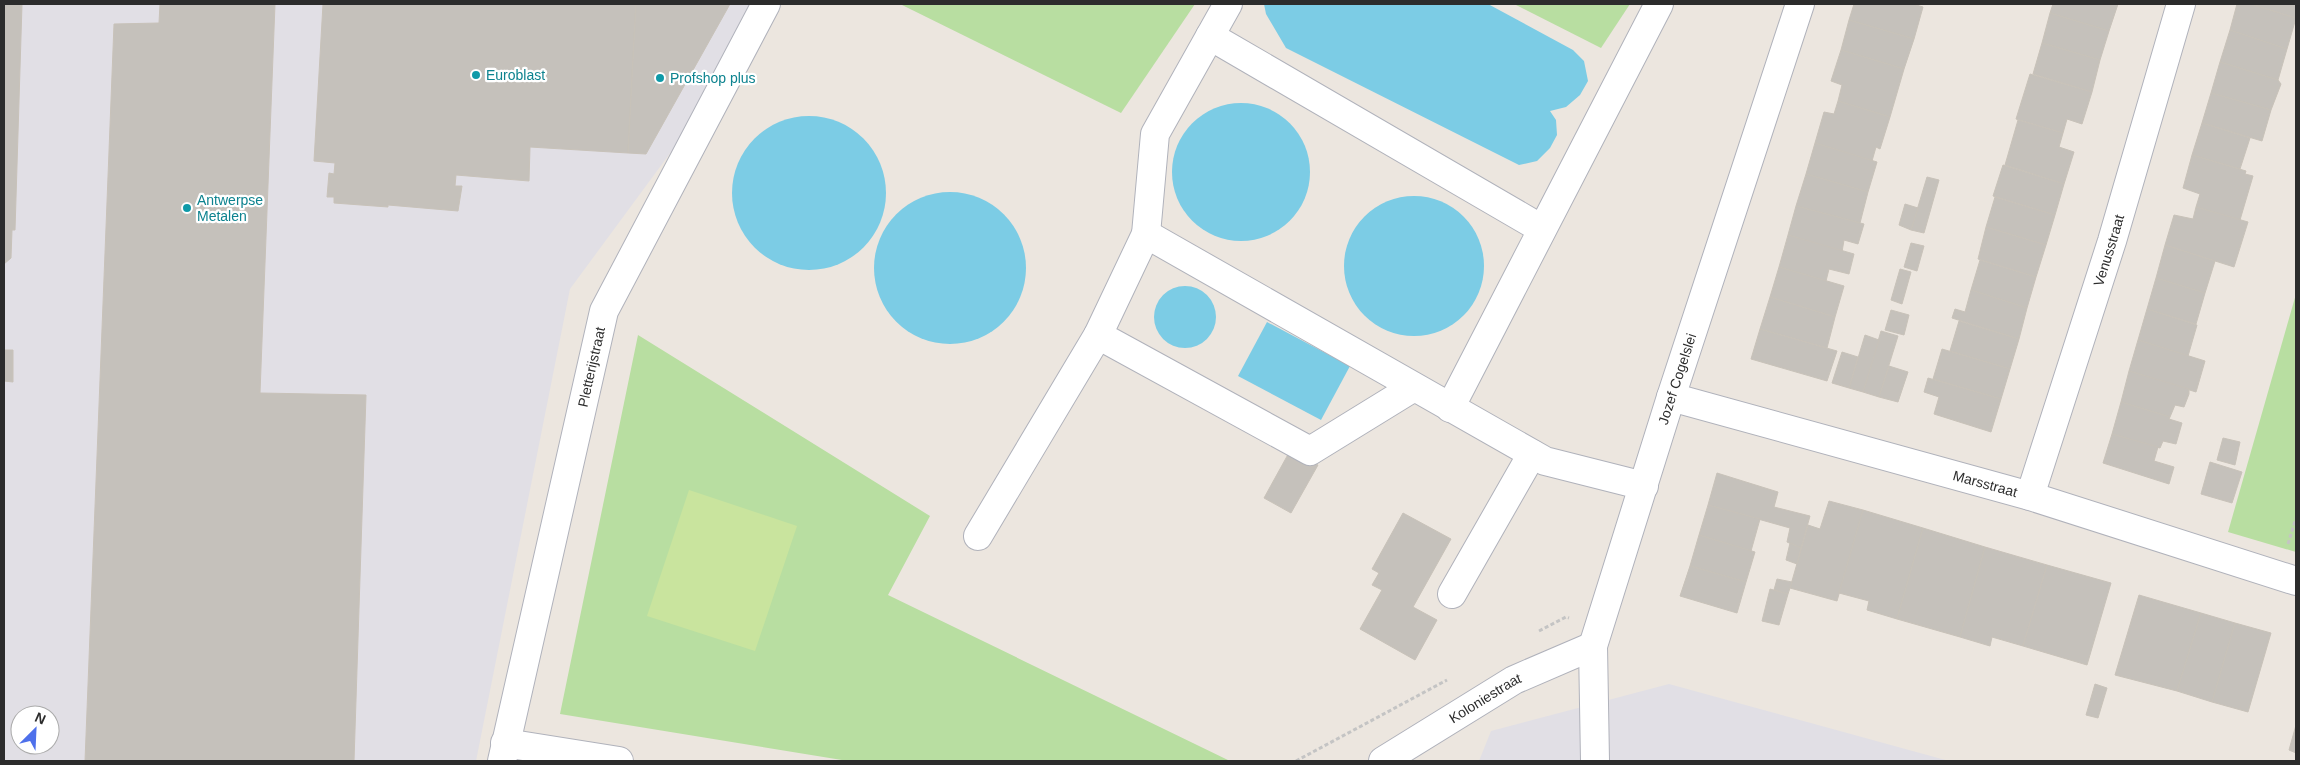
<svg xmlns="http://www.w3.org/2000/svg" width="2300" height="765" font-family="Arial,sans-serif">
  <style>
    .industrial { fill: #e1dfe5; fill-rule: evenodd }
    .green { fill: #b8dea1 }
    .pitch { fill: #c9e49e }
    .water { fill: #7ccce5 }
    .building { fill: #c5c1bb; stroke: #c8c2b9 }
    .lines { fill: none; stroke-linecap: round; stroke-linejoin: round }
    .minor-casing { stroke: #b0b2bb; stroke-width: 30 }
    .path { stroke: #c4c4c4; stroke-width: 3; stroke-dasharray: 4 2.5; stroke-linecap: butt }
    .minor { stroke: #fff; stroke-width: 28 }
    .culture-dot { fill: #0f9aa8; stroke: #fff; stroke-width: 2 }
    .labels { text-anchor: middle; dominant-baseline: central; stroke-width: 4.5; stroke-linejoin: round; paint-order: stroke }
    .culture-label { font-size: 14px; fill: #0d838f; stroke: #fff; text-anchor: start }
    .street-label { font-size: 14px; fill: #2c2c2c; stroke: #fff }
  </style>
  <rect width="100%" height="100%" fill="#ece6df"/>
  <!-- industrial -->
  <g class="industrial">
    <path d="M4 4H780L570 289 476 761H4ZM20 715H50V745H20Z"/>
    <path d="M1669 684 1949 761H1479L1491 731Z"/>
  </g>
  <!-- green -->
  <g class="green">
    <path d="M900 4H1195L1121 113Z"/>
    <path d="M1514 4H1630L1601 48Z"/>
    <path d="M2296 294V552L2228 532Z"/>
    <path d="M638 335 930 516 888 595 1230 761H848L560 714Z"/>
  </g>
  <!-- pitch -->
  <path class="pitch" d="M689 490 797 526 755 651 647 616Z"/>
  <!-- water -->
  <g class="water">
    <path d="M1264 4H1488L1573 50 1584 61 1588 81 1580 95 1566 107 1550 111 1556 120 1557 135 1550 148 1537 161 1519 165 1286 48 1266 14Z"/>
    <circle cx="1241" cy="172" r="69"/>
    <circle cx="809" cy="193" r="77"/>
    <circle cx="950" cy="268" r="76"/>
    <circle cx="1414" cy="266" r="70"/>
    <circle cx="1185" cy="317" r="31"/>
    <path d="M1267 322 1350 366 1321 420 1238 376Z"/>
  </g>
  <!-- building -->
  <g class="building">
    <path d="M4 4H22L15 230H12L11 258 4 264Z"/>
    <path d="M160 4H275L260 393 366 395 354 761H85L114 24 159 23Z"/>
    <path d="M323 4H636L628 153 530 147 529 181 456 175 455 186H462L458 211 388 205V207L334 203V197H327L329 173 334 174 335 163 314 161Z"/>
    <path d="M636 4H730L646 154 628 153Z"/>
    <path d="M1854 4H1913L1923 7 1914 39 1849 20Z"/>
    <path d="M2053 4H2118L2109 31 2050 13Z"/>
    <path d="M2237 4H2251L2296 18 2287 49 2230 30Z"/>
    <path d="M2251 4H2296V18Z"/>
    <path d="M2050 13 2109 31 2100 60 2042 43Z"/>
    <path d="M1849 20 1914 39 1904 69 1841 50Z"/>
    <path d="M2230 30 2287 49 2278 80 2220 62Z"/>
    <path d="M2042 43 2100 60 2092 92 2033 74Z"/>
    <path d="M1841 50 1904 69 1890 117 1838 101 1842 85 1831 81Z"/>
    <path d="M2220 62 2278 80 2281 84 2271 110 2211 93Z"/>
    <path d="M2030 74 2092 92 2082 124 2067 119 2063 133 2016 119Z"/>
    <path d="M2211 93 2271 110 2262 141 2202 123Z"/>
    <path d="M1838 101 1890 117 1880 149 1876 147 1872 161 1815 143 1824 112 1834 114Z"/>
    <path d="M2018 120 2063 133 2059 147 2074 152 2064 184 2005 165Z"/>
    <path d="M2202 123 2250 138 2240 169 2192 155Z"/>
    <path d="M1815 143 1877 162 1868 192 1806 174Z"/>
    <path d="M2192 155 2246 171 2245 174 2253 176 2240 220 2196 207 2200 194 2183 188Z"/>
    <path d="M2003 165 2064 184 2055 215 1993 196Z"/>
    <path d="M1806 174 1868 192 1860 223 1796 206Z"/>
    <path d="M1927 177 1939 180 1924 233 1911 230Z"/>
    <path d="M1995 197 2055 215 2046 245 1986 227Z"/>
    <path d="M1905 204 1918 208 1911 230 1899 225Z"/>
    <path d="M1796 206 1864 224 1858 244 1844 240 1842 252 1788 235Z"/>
    <path d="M2196 207 2248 222 2234 267 2165 245 2174 215 2193 219Z"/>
    <path d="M1986 227 2046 245 2036 277 1978 259Z"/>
    <path d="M1788 235 1854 254 1849 274 1829 269 1826 281 1779 267Z"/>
    <path d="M1911 243 1924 246 1917 271 1904 267Z"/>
    <path d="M2165 245 2215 261 2205 293 2156 278Z"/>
    <path d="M1980 260 2036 277 2027 308 1971 290Z"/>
    <path d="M1779 267 1844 286 1835 317 1770 297Z"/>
    <path d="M1900 269 1911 272 1902 304 1891 300Z"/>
    <path d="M2156 278 2205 293 2196 324 2147 309Z"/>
    <path d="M1971 290 2027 308 2019 339 1952 318 1955 309 1965 312Z"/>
    <path d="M1770 297 1835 317 1827 348 1760 329Z"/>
    <path d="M2147 309 2197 325 2188 356 2138 340Z"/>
    <path d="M1891 310 1909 315 1904 335 1885 330Z"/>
    <path d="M1959 321 2019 339 2010 369 1950 351Z"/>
    <path d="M1760 329 1837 351 1827 381 1751 359Z"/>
    <path d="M1881 331 1898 336 1879 397 1863 392Z"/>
    <path d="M1865 335 1879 340 1863 392 1849 388Z"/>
    <path d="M2138 340 2205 361 2196 392 2129 371Z"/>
    <path d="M1942 349 2010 369 2001 399 1933 379Z"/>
    <path d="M4 350H13V382L4 381Z"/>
    <path d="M1842 352 1858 357 1849 388 1832 383Z"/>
    <path d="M1889 366 1908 372 1898 402 1879 397Z"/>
    <path d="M2129 371 2189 389V394L2184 407 2175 405 2170 417 2121 402Z"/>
    <path d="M1928 378 2001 399 1991 432 1934 414 1939 397 1924 392Z"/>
    <path d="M2121 402 2170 417 2169 419 2182 423 2176 444 2163 441 2160 448 2112 434Z"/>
    <path d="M2112 434 2158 447 2154 461 2174 467 2169 484 2103 463Z"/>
    <path d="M2223 438 2240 442 2235 465 2217 460Z"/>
    <path d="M1291 449 1318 465 1291 513 1264 498Z"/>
    <path d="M2210 462 2242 472 2232 503 2201 494Z"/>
    <path d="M1717 473 1778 492 1774 507 1810 516 1801 548 1787 542 1790 528 1708 505Z"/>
    <path d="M1829 501 1863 510 1837 601 1790 588 1808 525 1820 529Z"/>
    <path d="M1708 505 1760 519 1751 551 1699 535Z"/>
    <path d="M1863 510 1923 528 1897 619 1867 610 1869 601 1839 593Z"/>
    <path d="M1403 513 1451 539 1413 607 1437 620 1415 660 1360 629 1382 590 1372 585 1379 573 1372 569Z"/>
    <path d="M1923 528 1985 547 1960 637 1897 619Z"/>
    <path d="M1699 535 1755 552 1746 582 1690 566Z"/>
    <path d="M1790 543 1801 548 1797 564 1786 560Z"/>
    <path d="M1985 547 2047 565 2023 646 1992 637 1990 646 1960 637Z"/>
    <path d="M2047 565 2111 583 2087 665 2023 646Z"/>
    <path d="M1690 566 1746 582 1737 613 1680 596Z"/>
    <path d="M1777 579 1792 582 1788 594 1774 590Z"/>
    <path d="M1770 589 1788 594 1779 625 1762 621Z"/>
    <path d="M2139 595 2201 613 2177 691 2115 675Z"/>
    <path d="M2201 613 2235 623 2212 702 2177 691Z"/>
    <path d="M2235 623 2271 633 2248 712 2212 702Z"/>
    <path d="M2095 684 2107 688 2098 718 2086 715Z"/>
    <path d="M2296 725V753L2289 750Z"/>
  </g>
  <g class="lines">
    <defs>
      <g id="minor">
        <path d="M1210 36 1542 229"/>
        <path d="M1146 234 1155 134 1228 4"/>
        <path d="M1414 387 1310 451 1098 335 1146 234 1545 461 1644 486"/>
        <path id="s1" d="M1671 397 2030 496 2296 581"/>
        <path d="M1450 408 1659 4"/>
        <path id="s2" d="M2030 496 2112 241 2181 4"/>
        <path d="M978 536 1098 335"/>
        <path d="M1452 594 1532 454"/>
        <path d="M505 743 619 761"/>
        <path id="s3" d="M502 761 604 311 766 4"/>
        <path id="s4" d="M1383 761 1514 680 1593 646"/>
        <path id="s5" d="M1595 761 1593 646 1671 397 1800 4"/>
      </g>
    </defs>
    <!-- minor casing -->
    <use href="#minor" class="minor-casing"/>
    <!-- path -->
    <g class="path">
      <path d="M2288 544 2296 518"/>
      <path d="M1539 631 1566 617 1569 618"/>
      <path d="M1296 761 1447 680"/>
    </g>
    <!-- minor -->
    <use href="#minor" class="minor"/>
  </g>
  <!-- markers -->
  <g class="culture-dot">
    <circle cx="476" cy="75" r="5"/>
    <circle cx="660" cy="78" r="5"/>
    <circle cx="187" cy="208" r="5"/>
  </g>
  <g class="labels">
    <!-- culture labels -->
    <g class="culture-label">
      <text x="486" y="75">Euroblast</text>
      <text x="670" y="78">Profshop plus</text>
      <text x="197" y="200">Antwerpse<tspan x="197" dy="16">Metalen</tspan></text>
    </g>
    <!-- street labels -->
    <g class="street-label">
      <text stroke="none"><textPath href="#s2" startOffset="258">Venusstraat</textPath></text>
      <text stroke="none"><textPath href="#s3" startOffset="404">Pletterijstraat</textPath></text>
      <text stroke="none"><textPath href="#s5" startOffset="395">Jozef Cogelslei</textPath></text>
      <text stroke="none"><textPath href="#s1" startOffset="326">Marsstraat</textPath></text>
      <text stroke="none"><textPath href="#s4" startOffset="120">Koloniestraat</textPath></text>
    </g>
  </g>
  <!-- border -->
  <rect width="2300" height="765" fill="none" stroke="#2c2c2c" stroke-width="10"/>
  <!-- north arrow -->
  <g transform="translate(35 730) rotate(24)"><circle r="24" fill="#ffffff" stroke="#ababab"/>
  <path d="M0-4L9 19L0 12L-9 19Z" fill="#4e70eb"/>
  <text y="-8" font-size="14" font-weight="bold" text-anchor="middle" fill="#2c2c2c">N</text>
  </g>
</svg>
